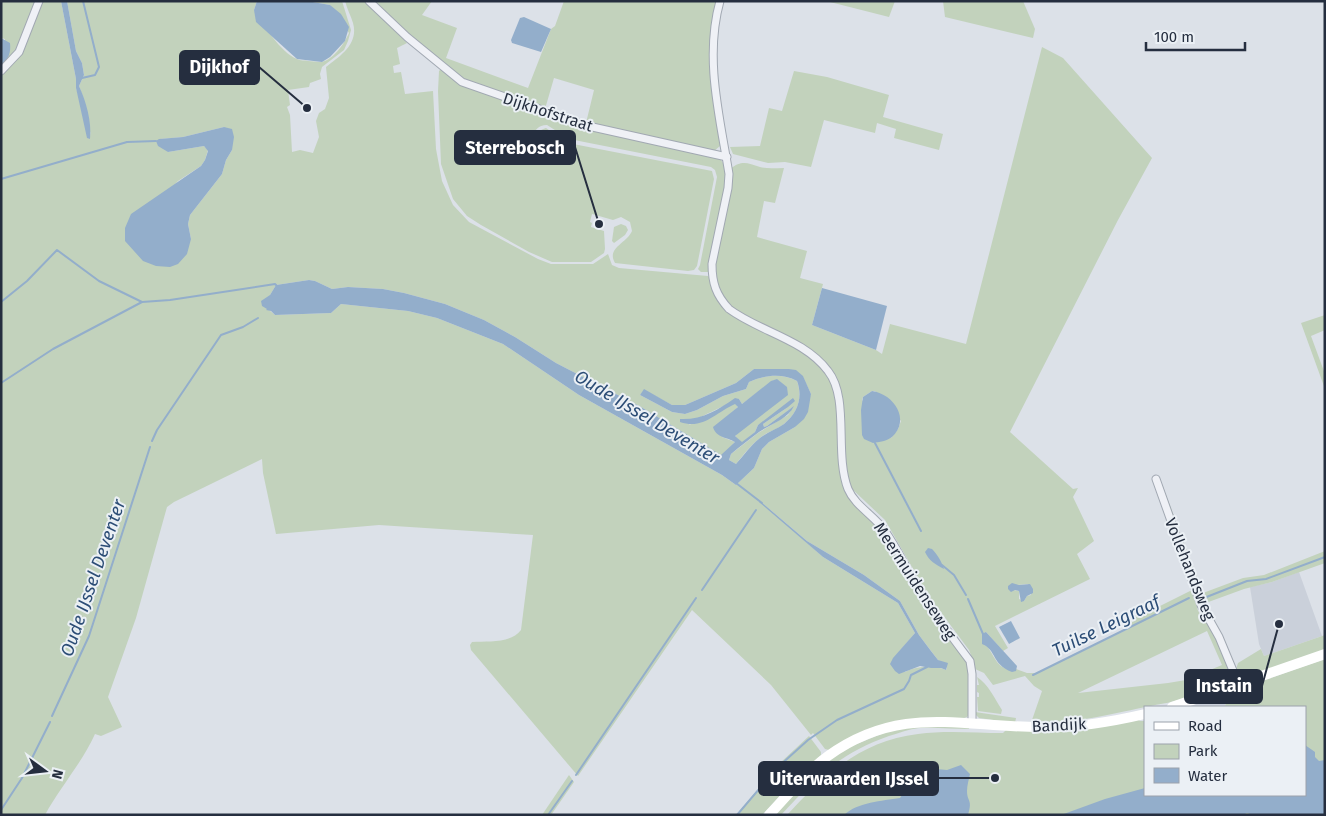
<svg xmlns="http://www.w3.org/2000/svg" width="1326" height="816" font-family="'Fira Sans',sans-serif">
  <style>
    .built { fill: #cad0da }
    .green { fill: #c2d2bc; fill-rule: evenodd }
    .water { fill: #93aecb }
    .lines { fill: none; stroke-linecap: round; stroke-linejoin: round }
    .stream { stroke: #93aecb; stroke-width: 2 }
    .street-casing { stroke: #a1a8b2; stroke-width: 9 }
    .street { stroke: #eff1f6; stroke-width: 7 }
    .secondary { stroke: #fff; stroke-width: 10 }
    .labels { text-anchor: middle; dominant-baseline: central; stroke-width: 4; stroke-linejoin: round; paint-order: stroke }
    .street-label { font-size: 16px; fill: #252e3f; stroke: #ebf0f5 }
    .water-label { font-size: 18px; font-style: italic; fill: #2c4d76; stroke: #ebf0f5 }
    .leader { fill: none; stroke: #252e3f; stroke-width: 2 }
    .callout-dot { fill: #252e3f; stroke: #ebf0f5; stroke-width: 2 }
    .callout { fill: #252e3f; stroke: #252e3f; stroke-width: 2 }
    .callout-label { font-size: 18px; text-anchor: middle; font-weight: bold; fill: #fff }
  </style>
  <rect width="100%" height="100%" fill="#dce1e8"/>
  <!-- built -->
  <g class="built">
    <path d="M1299 572 1322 636 1264 656 1259 644 1250 587 1272 582Z"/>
    <path d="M1228 693 1225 707H1185Z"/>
  </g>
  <!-- green -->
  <g class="green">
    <path d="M1 1H36L19 47 1 68V65L5 62V39L1 38Z"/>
    <path d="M40 1H61L76 79V88L91 136 83 97 79 86 84 75 82 63 76 51 67 1H257L254 10C264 25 280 52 297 59 300 61 305 60 308 61 312 61 316 62 320 62 333 61 344 44 349 33L330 5 307 1H342L351 30 348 41 344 50 322 67 320 74 321 79 310 83 309 87 288 90 290 105 287 107 290 115 292 152 300 150 313 153 319 137 316 121 319 113 325 109 329 98 326 67C340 56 359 44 353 23 351 16 347 9 345 1H366L407 43 397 48 400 64 393 66 394 73 401 72 405 94 433 91 436 149 442 181 453 205 469 222 538 259 551 264H593L608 254 612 265 619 268 708 276 711 279 717 297 813 359 825 371 835 391 844 482 877 524 968 662 970 677 969 714 967 717 961 719 930 718 829 750 825 749 813 733 811 735 771 685 692 610 578 776 471 650 470 645 472 642C488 641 510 644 521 630L533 535 379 525 276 534 263 473 262 459 174 502 167 507 136 618 108 697 122 727 101 736 95 734C82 763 60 787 45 815H1V75C25 54 29 30 40 1ZM224 127 232 150 226 160 222 174 190 215 188 224 191 239 134 249 126 240 178 181 201 166 205 160 208 150 204 146 168 152 160 139 183 137ZM309 280 315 281 332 289 348 287 383 289 404 293 445 304 484 320 515 337 556 363 641 407 722 456 735 442 722 437 721 422 738 407 735 403 689 425C693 419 729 404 739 399L742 404 774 380 780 381 735 436 742 443 755 432 758 425 788 407 763 424 764 427 767 426 793 407 788 415 758 433 731 454 729 460 736 464C743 455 751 445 760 438 766 433 772 431 778 428 795 418 804 401 797 381 781 373 765 375 749 382L746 389 723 396 697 410 685 414 672 412 640 395 644 390 672 405H685L736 383 754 369H789L803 377 811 394 795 427 769 442 762 449 754 468 736 485 722 475 579 395 503 344 437 318 408 311 341 304 331 313 275 315 268 309 270 295 276 285ZM760 501 807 541 864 575 900 601 919 635 938 660 943 663 947 668 946 670C935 665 916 666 905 672L893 659 915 633 898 603 823 557Z"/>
    <path d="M374 1H432L422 15 457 28 446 58 528 88 551 29 555 26 564 1H717L710 43V57L720 146 714 151 586 123 594 90 554 78 545 109 466 80 407 34Z"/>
    <path d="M826 1H895L889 17Z"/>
    <path d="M943 1H1023L1035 29 1033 38 945 17Z"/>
    <path d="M1042 47 1063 58 1152 158 1118 220 1010 432 1073 489 1078 488 1073 497 1094 541 1077 554 1090 579 995 626 1008 648 1003 651 986 632 984 645 987 646C997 660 996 668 1015 671L1016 669 1027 673H1037L1126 630 1122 621 1145 611 1146 613 1194 589C1199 603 1192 613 1210 621L1233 679C1217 681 1205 690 1190 696 1176 702 1160 704 1145 707 1117 713 1061 727 1032 720L1042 691 1034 686 1025 676 993 685 984 673 975 669 973 660 969 650 928 595 885 520 851 488 846 467 842 401 817 356 730 307 717 288 714 264 730 169C742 160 747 163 760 167 767 169 776 168 784 168L775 203 764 201 757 237 807 251 800 278 823 284 812 325 876 350 882 354 890 324 966 344ZM872 391H875L901 421 898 429 891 438 862 400 863 397ZM1028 584 1031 595 1027 596 1024 601 1019 599V591L1013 590 1017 585ZM1207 631 1222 665 1186 680 1168 683 1078 693Z"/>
    <path d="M441 69 513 103 719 157 725 166 727 174 710 272H701L698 269 700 265 717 177 715 170 711 167 569 139 547 125C538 125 535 130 532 137L533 140C537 135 538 130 546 128L568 143 712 171 714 179 697 266 694 270 688 271 615 263C606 248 627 243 632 231L630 222 621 217 613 220 592 214 590 222 592 223 591 227 604 231 605 249 604 253 591 262H552L529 252 481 225 467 216 453 199 441 164 438 91 439 71Z"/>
    <path d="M794 71 827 77 889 95 883 117 943 134 939 150 894 138 896 129 877 123 875 133 824 120 811 167 785 162 768 163 733 154 730 147 760 146 769 108 782 111Z"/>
    <path d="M621 224 626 226 628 230 625 235 614 243 612 241 614 227Z"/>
    <path d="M1325 315V330L1311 336 1325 374V389L1301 323Z"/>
    <path d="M1160 479 1203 593 1243 578 1264 575 1325 551V563L1272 582 1244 589 1203 604 1160 484Z"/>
    <path d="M1325 635V650L1244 678 1238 675 1236 669 1238 663 1261 649 1264 656Z"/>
    <path d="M1325 659V760L1305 774V707H1225L1228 693Z"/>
    <path d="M977 677C988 684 995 699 1002 710L1001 714 978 711 977 697H979V693L977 692V685H979Z"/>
    <path d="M975 712 1016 718 1015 723 979 718 976 715Z"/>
    <path d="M1138 719 1140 721H1145V795H1275L1251 815H787C825 774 861 741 918 734 946 730 975 733 1003 733L1007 729 1047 732 1072 731Z"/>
    <path d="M901 726H969V729C953 729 935 727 919 728 909 729 899 733 889 736 840 753 815 778 781 815H774L812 772 847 748Z"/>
    <path d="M809 736 821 752V755L791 784 762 815H736L780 763Z"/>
    <path d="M569 775 574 782 551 815H542Z"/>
  </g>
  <!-- water -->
  <g class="water">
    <path d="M61 1H67L76 51 82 63 84 75 79 86C86 101 92 122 90 139L87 138 76 88V79Z"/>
    <path d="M257 1H307L330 5 341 14 349 27 345 41 330 57 322 62 297 59 256 22 254 10Z"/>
    <path d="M524 17 551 29 541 52 512 43 511 40 520 18Z"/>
    <path d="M1 38 10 43C11 52 9 59 1 65Z"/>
    <path d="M224 127 232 129 234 137 232 150 226 160 222 174 190 215 188 224 191 239 187 254 178 264 170 267 156 266 143 261 125 241V228L131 214 201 166 205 160 208 151 204 146 168 152 158 146 156 141 159 139 183 137Z"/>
    <path d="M309 280 315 281 332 289 348 287 383 289 404 293 445 304 484 320 515 337 556 363 641 407 721 455 735 442C727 437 716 438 713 427L738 407 735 404C715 413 703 430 680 422V419C702 420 718 410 735 398L739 399 742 404 771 381 777 379 787 387 788 395 735 436 742 442 755 432 758 425 793 398 795 401 788 407 763 424 764 427 767 426 794 406C788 419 771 424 759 432 750 439 740 446 731 454L729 460 736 464C744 455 751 445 760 438 768 432 777 429 784 424 798 413 803 397 797 381 782 373 765 375 749 382L746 389 723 396 697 410 685 414 672 412 640 395 644 389 672 405H685L736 383 754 369H789L796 370 803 376 811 394 808 412 804 419 795 427 769 442 762 449 754 468 736 485 722 475 579 395 503 344 437 318 408 311 341 304 331 313 275 315 271 311 266 310 267 309 262 306 261 301 270 295 276 285Z"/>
    <path d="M822 288 887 306 876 350 812 325Z"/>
    <path d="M872 391C894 394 911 420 892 437 887 441 879 442 873 443L864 439 862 435 861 410 863 397Z"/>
    <path d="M760 501 807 541 864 575 900 601 919 635 931 651 938 660 948 663 946 670 941 668H931L920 666 899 674 895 671 890 664 893 658 915 633 898 603 823 557 759 502Z"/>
    <path d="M928 548 932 549C937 554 942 562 944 569 935 564 929 561 925 552Z"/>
    <path d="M1012 583 1019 585 1030 584 1033 589V593L1027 596 1024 601 1021 602 1019 591 1015 590 1011 592 1008 589V586Z"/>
    <path d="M1011 621 1020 638 1009 644 999 627Z"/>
    <path d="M986 632 1017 666 1016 671 1012 672C991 664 997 650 982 644V634Z"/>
    <path d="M1305 745 1315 752V757L1319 761 1325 760V815H1253L1247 813 1243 815H1061L1105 799 1145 788V795H1305Z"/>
    <path d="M961 765 970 774C969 779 967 785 967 791 967 802 973 799 968 815H844C858 802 882 801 900 798L907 788 906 781 910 775 926 768 947 770Z"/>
  </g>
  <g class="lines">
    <!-- stream -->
    <g class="stream">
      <path d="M82 78 95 75 99 67 83 1"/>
      <path d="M1 179 127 142 156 141"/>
      <path d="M1 302 27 281 57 250 99 281 142 302 170 300 275 284 276 285"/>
      <path d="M1 383 53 349 142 302"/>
      <path d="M152 441 157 430 221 335 243 327 258 318"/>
      <path d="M875 443 921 531"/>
      <path d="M736 483 762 503"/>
      <path d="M942 565 954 575 966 595"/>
      <path d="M702 590 756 510"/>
      <path d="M1204 598 1247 581 1266 579 1325 557"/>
      <path d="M968 599 983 634"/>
      <path d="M1033 675 1189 598"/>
      <path d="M52 716 89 636 150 447"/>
      <path d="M576 775 696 598"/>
      <path d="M1 810 22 778 50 722"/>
      <path d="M548 815 572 781"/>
      <path d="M737 815 777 768 808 740 837 720 904 689 909 681 911 675 927 667"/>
    </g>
    <defs>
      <g id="street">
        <path d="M369 1 407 37 462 82 588 126 727 157"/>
        <path d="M720 1C704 58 720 118 729 174L728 188 712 264C712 283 716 295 729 309 760 332 804 339 828 371 850 399 834 453 848 489 855 506 875 516 885 531 897 548 905 566 916 584 932 610 951 636 970 661L972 674V723"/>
        <path d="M1 71 19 52 39 1"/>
        <path d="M1156 479 1201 605 1219 637 1239 685"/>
      </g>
    </defs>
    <!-- street casing -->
    <use href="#street" class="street-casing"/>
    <!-- street -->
    <use href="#street" class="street"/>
    <!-- secondary -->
    <g class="secondary">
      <path d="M1172 707 1325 654"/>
      <path d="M769 815C788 795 806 772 828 756 900 704 960 727 1040 727 1075 728 1111 722 1145 714"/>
    </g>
  </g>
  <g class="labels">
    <!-- street labels -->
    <g class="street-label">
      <text transform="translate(548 112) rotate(18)">Dijkhofstraat</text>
      <text transform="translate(1190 569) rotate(68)">Vollehandsweg</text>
      <text transform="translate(915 581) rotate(57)">Meermuidenseweg</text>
      <text transform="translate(1059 725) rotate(-3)">Bandijk</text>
    </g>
    <!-- water labels -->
    <g class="water-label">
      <text transform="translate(647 417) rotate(31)">Oude IJssel Deventer</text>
      <text transform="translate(93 578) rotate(-71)">Oude IJssel Deventer</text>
      <text transform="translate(1106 626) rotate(-26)">Tuilse Leigraaf</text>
    </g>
  </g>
  <!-- callouts -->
  <path class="leader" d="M307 108L259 67M599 224L575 147M1279 624L1262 686M995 778L938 778"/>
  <g class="callout-dot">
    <circle cx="307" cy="108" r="5"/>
    <circle cx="599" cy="224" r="5"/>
    <circle cx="1279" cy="624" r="5"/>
    <circle cx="995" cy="778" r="5"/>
  </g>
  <g class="callout">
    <rect x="180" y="51" width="79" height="33" rx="5"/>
    <rect x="455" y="131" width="120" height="33" rx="5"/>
    <rect x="1185" y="670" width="77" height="33" rx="5"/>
    <rect x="759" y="762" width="179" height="33" rx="5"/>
  </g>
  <g class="callout-label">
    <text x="219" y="73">Dijkhof</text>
    <text x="515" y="154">Sterrebosch</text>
    <text x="1224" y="692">Instain</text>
    <text x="849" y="785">Uiterwaarden IJssel</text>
  </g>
  <!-- border -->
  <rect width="1326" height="816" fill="none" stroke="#252e3f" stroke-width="5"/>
  <!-- legend -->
  <rect x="1144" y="706" width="162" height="90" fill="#ebf0f5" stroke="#9ca2ac"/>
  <rect x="1154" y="722" width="25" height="8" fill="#ffffff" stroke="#9ca2ac"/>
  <text x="1188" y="731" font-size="15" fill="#252e3f">Road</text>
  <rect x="1154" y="744" width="25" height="15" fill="#c2d2bc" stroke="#9ca2ac"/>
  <text x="1188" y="756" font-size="15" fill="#252e3f">Park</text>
  <rect x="1154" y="768" width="25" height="15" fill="#93aecb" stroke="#9ca2ac"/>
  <text x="1188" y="781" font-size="15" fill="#252e3f">Water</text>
  <!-- north arrow -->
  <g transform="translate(45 771) rotate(105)" stroke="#ebf0f5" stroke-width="4" paint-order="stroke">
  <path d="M0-4L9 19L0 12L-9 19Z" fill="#252e3f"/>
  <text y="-8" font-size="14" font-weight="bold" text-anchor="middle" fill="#252e3f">N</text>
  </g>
  <!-- scale -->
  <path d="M1146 42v8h99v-8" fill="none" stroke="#252e3f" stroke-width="2.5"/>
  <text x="1154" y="42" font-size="15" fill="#252e3f" stroke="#ebf0f5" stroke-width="4" paint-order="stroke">100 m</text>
</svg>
